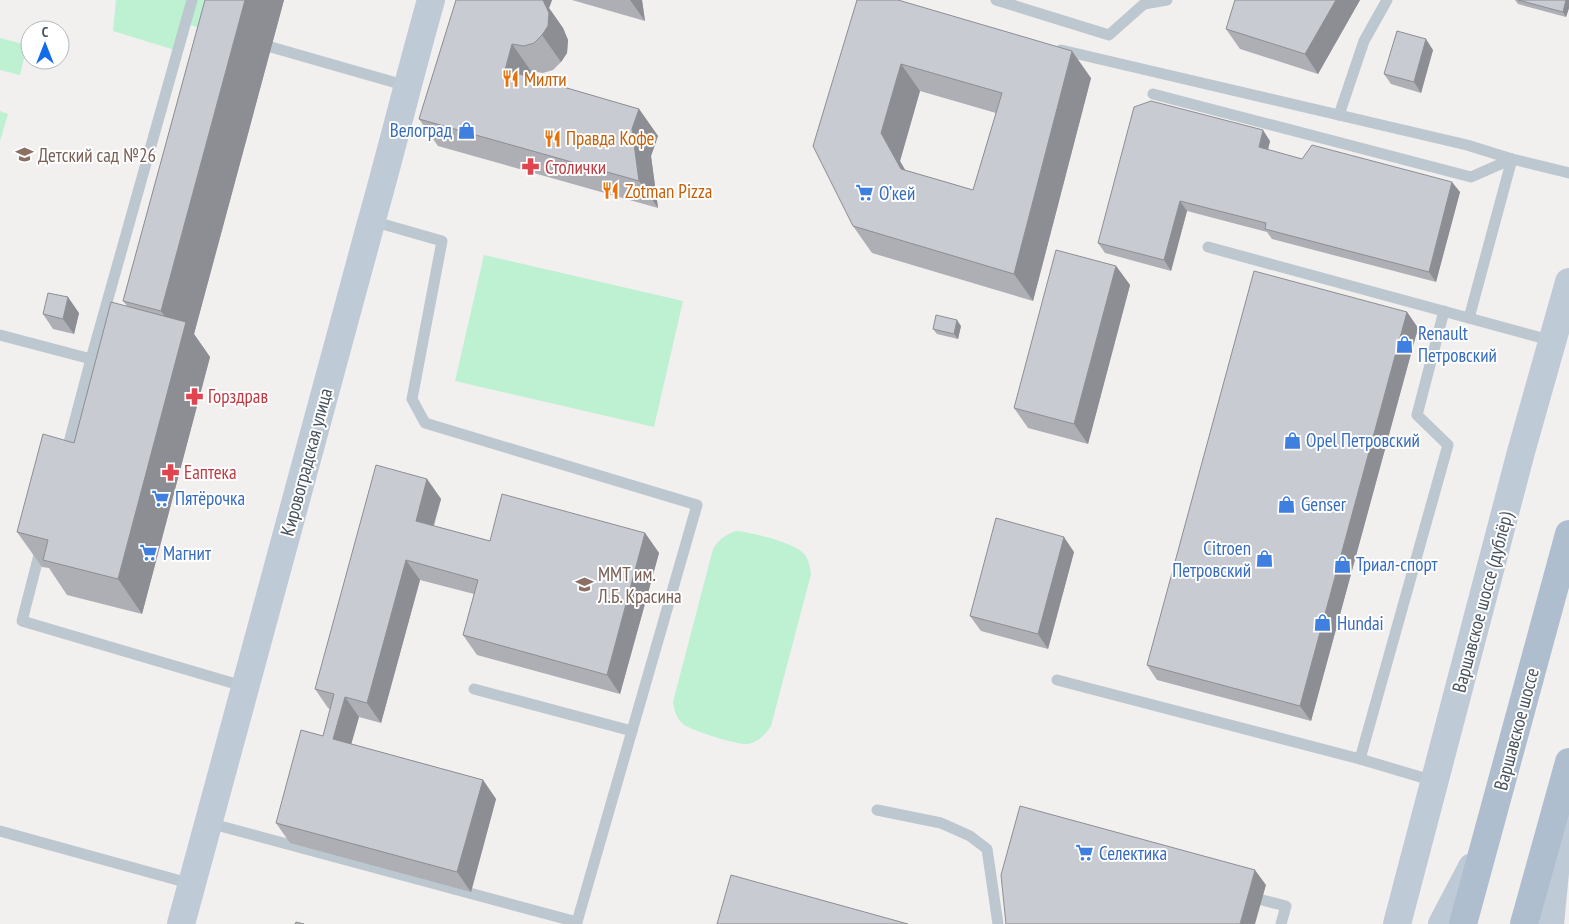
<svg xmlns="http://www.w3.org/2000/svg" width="1569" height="924" font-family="'PT Sans Narrow',sans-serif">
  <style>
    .green { fill: #bdf1d2 }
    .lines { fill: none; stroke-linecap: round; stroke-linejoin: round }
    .lane { stroke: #bdc7cf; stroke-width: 11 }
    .secondary { stroke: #bfcad7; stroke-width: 28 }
    .primary { stroke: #aebecf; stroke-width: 28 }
    .wall { fill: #adafb5; fill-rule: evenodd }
    .shaded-wall { fill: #8d8e93 }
    .building { fill: #c9cbd2; stroke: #8d8e93; fill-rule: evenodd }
    .labels { text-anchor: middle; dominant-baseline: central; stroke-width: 4; stroke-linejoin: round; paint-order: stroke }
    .food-label { font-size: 19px; fill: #c56008; stroke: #fff; text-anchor: start }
    .shop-label { font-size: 19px; fill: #366cbe; stroke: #fff; text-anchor: start }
    .education-label { font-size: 19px; fill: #785e54; stroke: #fff; text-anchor: start }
    .health-label { font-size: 19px; fill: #be3a42; stroke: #fff; text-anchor: start }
    .street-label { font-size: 19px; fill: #47525e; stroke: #fff }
  </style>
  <rect width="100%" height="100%" fill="#f2efef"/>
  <!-- green -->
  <g class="green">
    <path d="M116 0H244L234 37 186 24 178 51 113 31Z"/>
    <path d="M0 38 27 45 20 75 0 70Z"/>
    <path d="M0 111 8 114 0 141Z"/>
    <path d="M484 255 683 301 654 427 455 381Z"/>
    <path d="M736 531C751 532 796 543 805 555 809 561 810 567 811 574L771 726C765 735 759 742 747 744 738 745 697 732 688 727 685 726 681 722 679 720 675 714 674 708 673 702L713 549C719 539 725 535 736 531Z"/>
  </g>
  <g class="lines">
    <!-- lane -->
    <g class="lane">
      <path d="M996 0 1109 35 1144 4 1167 0"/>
      <path d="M271 47 407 86"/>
      <path d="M1061 50 1467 145 1512 159 1569 173"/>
      <path d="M1153 94 1471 177 1512 159"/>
      <path d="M1339 115 1364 41 1387 0"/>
      <path d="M1208 247 1553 341"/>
      <path d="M1469 318 1512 159"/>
      <path d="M0 335 91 359 66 454"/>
      <path d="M91 359 192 0"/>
      <path d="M41 547 22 621 246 687"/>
      <path d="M1057 680 1360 759 1434 781"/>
      <path d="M474 689 632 731"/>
      <path d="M1360 759 1448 445 1417 415 1444 311"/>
      <path d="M877 810 941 823 970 836 987 849 998 924"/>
      <path d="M209 823 577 922 697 505 425 423 412 399 442 241 372 221"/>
      <path d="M0 831 192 884"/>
      <path d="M1262 900 1286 906 1281 924"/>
    </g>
    <!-- secondary -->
    <g class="secondary">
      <path d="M181 924C246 691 308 457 371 223 392 149 410 74 431 0"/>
      <path d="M1397 924 1521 452 1569 282"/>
      <path d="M1442 924 1472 867"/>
      <path d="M1550 924 1560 821"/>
    </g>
    <!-- primary -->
    <g class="primary">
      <path d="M1463 924 1569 534"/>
      <path d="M1524 924 1569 762"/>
    </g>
  </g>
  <!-- wall -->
  <g class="wall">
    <path d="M205 0H284L194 334 210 357 142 614 67 595 49 568 42 567 17 532 74 443 128 307 123 301Z"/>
    <path d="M456 0H552L549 8 563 28 568 40 567 53 561 62 553 70 543 73 531 71 529 77 639 109 658 136 651 156 658 208 438 146 419 119Z"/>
    <path d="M572 0H642L645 21Z"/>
    <path d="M857 0 1091 78 1033 301 872 253 853 226ZM920 91 996 113 973 190 905 170 900 161Z"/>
    <path d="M1235 0H1360L1318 74 1240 49 1226 29Z"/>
    <path d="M1515 0H1569V8L1566 17 1518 4Z"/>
    <path d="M1433 50 1421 93 1391 84 1384 74Z"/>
    <path d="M1270 141 1268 150 1302 159 1460 192 1436 282 1272 239 1267 232 1187 211 1171 271 1105 253 1098 243Z"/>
    <path d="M1116 266 1130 285 1088 444 1028 428 1014 408Z"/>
    <path d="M1407 312 1418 328 1311 721 1157 680 1147 665Z"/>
    <path d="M79 313 74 334 53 329 43 314Z"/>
    <path d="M961 326 958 339 937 334 933 329Z"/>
    <path d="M427 479 441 499 434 526 490 541 645 533 659 553 620 694 477 655 463 635 474 594 420 580 381 723 359 717 351 744 483 780 496 799 471 892 290 843 276 823 323 736 330 709 328 708 315 689Z"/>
    <path d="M1074 552 1048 649 981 631 970 616Z"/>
  </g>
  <!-- shaded-wall -->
  <g class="shaded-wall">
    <path d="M245 0H284L194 334 210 357 142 614 118 579 181 339 161 311Z"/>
    <path d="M535 0H552L549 8 563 28 568 40 567 53 561 62 542 35Z"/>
    <path d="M630 0H642L645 21Z"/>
    <path d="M1336 0H1360L1318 74 1305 54Z"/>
    <path d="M1566 0H1569V8L1566 17 1563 12Z"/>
    <path d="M1426 39 1433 50 1421 93 1414 82Z"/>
    <path d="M512 44 531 71 524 97 505 70Z"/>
    <path d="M1072 51 1091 78 1033 301 1014 274Z"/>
    <path d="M901 64 920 91 900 161 920 196 901 169 881 133Z"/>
    <path d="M639 109 658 136 651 156 658 208 639 181 632 129Z"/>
    <path d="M1263 130 1270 141 1266 157 1259 147Z"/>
    <path d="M1452 182 1460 192 1436 282 1429 272Z"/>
    <path d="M1180 201 1187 211 1171 271 1164 260Z"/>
    <path d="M1116 266 1130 285 1088 444 1074 424Z"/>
    <path d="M68 297 79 313 74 334 63 319Z"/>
    <path d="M1407 312 1418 328 1311 721 1300 706Z"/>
    <path d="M957 320 961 326 958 339 954 334Z"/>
    <path d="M427 479 441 499 429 540 416 521Z"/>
    <path d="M645 533 659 553 620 694 607 675Z"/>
    <path d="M1064 537 1074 552 1048 649 1038 634Z"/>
    <path d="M406 560 420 580 381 723 367 703Z"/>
    <path d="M345 697 359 717 347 759 333 739Z"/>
    <path d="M483 780 496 799 471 892 457 872Z"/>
    <path d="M1255 870 1266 885 1255 924H1240Z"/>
  </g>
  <!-- building -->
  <g class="building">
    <path d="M205 0H245L161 311 123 301Z"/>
    <path d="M456 0H543L549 13 548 26 542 35 534 43 524 46 512 44 505 70 639 109 632 129 639 181 419 119Z"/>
    <path d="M857 0H898L1072 51 1014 274 853 226 813 146ZM901 64 1002 93 973 190 901 169 881 133Z"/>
    <path d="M1235 0H1336L1305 54 1226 29Z"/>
    <path d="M1518 0H1566L1563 12Z"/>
    <path d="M1397 31 1426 39 1414 82 1384 74Z"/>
    <path d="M1151 101 1263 130 1259 147 1302 159 1312 145 1452 182 1429 272 1265 229 1266 223 1180 201 1164 260 1098 243 1134 107Z"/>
    <path d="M1056 250 1116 266 1074 424 1014 408Z"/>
    <path d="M1254 271 1407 312 1300 706 1147 665Z"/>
    <path d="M48 293 68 297 63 319 43 314Z"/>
    <path d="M111 302 186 322 118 579 43 560 48 540 17 532 43 434 74 443Z"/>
    <path d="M936 315 957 320 954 334 933 329Z"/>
    <path d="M376 465 427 479 416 521 490 541 502 494 645 533 607 675 463 635 478 580 406 560 367 703 345 697 333 739 483 780 457 872 276 823 301 730 323 736 334 694 315 689Z"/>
    <path d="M996 518 1064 537 1038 634 970 616Z"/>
    <path d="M1020 806 1255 870 1240 924H1006L1001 875Z"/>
    <path d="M731 875 908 924H717Z"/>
    <path d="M296 922 304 924H295Z"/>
  </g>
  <!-- icons -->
  <defs>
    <symbol id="restaurant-bare" viewBox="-9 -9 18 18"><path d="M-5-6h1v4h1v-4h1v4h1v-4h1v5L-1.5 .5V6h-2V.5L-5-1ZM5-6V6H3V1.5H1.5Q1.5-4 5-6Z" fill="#e8710a" stroke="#fff" stroke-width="2.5" paint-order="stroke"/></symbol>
    <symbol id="shop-bare" viewBox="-9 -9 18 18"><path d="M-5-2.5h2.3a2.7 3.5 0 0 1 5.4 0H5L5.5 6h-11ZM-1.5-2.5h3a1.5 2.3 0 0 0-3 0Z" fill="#3f7fe0" stroke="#fff" stroke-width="2.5" paint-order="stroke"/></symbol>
    <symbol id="school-bare" viewBox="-9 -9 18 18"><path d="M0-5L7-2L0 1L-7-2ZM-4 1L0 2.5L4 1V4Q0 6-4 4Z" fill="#8d6e63" stroke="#fff" stroke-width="2.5" paint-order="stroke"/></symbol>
    <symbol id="pharmacy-bare" viewBox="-9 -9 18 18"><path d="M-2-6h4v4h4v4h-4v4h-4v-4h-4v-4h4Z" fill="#e0444e" stroke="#fff" stroke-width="2.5" paint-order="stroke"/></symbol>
    <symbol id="supermarket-bare" viewBox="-9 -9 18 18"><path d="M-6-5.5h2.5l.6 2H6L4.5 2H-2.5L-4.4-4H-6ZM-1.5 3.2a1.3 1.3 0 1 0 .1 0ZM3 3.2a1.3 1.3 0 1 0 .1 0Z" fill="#3f7fe0" stroke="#fff" stroke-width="2.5" paint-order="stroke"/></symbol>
    <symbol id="university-bare" viewBox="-9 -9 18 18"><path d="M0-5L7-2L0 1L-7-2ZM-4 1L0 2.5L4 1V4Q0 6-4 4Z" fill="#8d6e63" stroke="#fff" stroke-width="2.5" paint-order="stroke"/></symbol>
  </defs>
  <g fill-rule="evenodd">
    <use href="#restaurant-bare" x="498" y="66" width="25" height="25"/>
    <use href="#shop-bare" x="454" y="118" width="25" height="25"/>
    <use href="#restaurant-bare" x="540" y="126" width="25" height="25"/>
    <use href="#school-bare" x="12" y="142" width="25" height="25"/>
    <use href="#pharmacy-bare" x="518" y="154" width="25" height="25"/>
    <use href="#restaurant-bare" x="598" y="178" width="25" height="25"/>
    <use href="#supermarket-bare" x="852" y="180" width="25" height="25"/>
    <use href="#shop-bare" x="1392" y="332" width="25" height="25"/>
    <use href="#pharmacy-bare" x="182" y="384" width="25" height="25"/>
    <use href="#shop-bare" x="1280" y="428" width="25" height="25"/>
    <use href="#pharmacy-bare" x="158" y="460" width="25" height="25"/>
    <use href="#supermarket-bare" x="148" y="486" width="25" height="25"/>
    <use href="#shop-bare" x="1274" y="492" width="25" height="25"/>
    <use href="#supermarket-bare" x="136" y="540" width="25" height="25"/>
    <use href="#shop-bare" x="1252" y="546" width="25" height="25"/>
    <use href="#shop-bare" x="1330" y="552" width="25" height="25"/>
    <use href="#university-bare" x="572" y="572" width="25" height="25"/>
    <use href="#shop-bare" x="1310" y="610" width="25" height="25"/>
    <use href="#supermarket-bare" x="1072" y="840" width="25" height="25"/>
  </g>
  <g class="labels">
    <!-- food labels -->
    <g class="food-label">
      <text x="524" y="79">Милти</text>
      <text x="566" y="138">Правда Кофе</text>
      <text x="625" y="191">Zotman Pizza</text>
    </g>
    <!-- shop labels -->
    <g class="shop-label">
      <text x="452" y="130" text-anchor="end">Велоград</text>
      <text x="879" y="193">О’кей</text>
      <text x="1418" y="333">Renault<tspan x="1418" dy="22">Петровский</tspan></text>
      <text x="1306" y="440">Opel Петровский</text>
      <text x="175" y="498">Пятёрочка</text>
      <text x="1301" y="504">Genser</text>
      <text x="1251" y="548" text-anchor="end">Citroen<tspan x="1251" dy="22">Петровский</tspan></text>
      <text x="163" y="553">Магнит</text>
      <text x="1356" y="564">Триал-спорт</text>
      <text x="1337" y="623">Hundai</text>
      <text x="1099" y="853">Селектика</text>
    </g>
    <!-- education labels -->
    <g class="education-label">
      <text x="38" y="155">Детский сад №26</text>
      <text x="598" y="574">ММТ им.<tspan x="598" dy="22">Л.Б. Красина</tspan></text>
    </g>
    <!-- health labels -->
    <g class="health-label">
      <text x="545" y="167">Столички</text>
      <text x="208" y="396">Горздрав</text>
      <text x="184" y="472">Еаптека</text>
    </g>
    <!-- street labels -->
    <g class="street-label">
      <text transform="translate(306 462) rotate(-75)">Кировоградская улица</text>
      <text transform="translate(1482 602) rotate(-75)">Варшавское шоссе (дублёр)</text>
      <text transform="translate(1516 729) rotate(-75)">Варшавское шоссе</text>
    </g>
  </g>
  <!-- north arrow -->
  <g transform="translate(45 45)"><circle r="24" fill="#ffffff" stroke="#b5babf"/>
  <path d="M0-4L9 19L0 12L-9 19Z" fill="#126cea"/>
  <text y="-8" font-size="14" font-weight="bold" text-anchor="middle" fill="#47525e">С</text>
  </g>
</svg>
